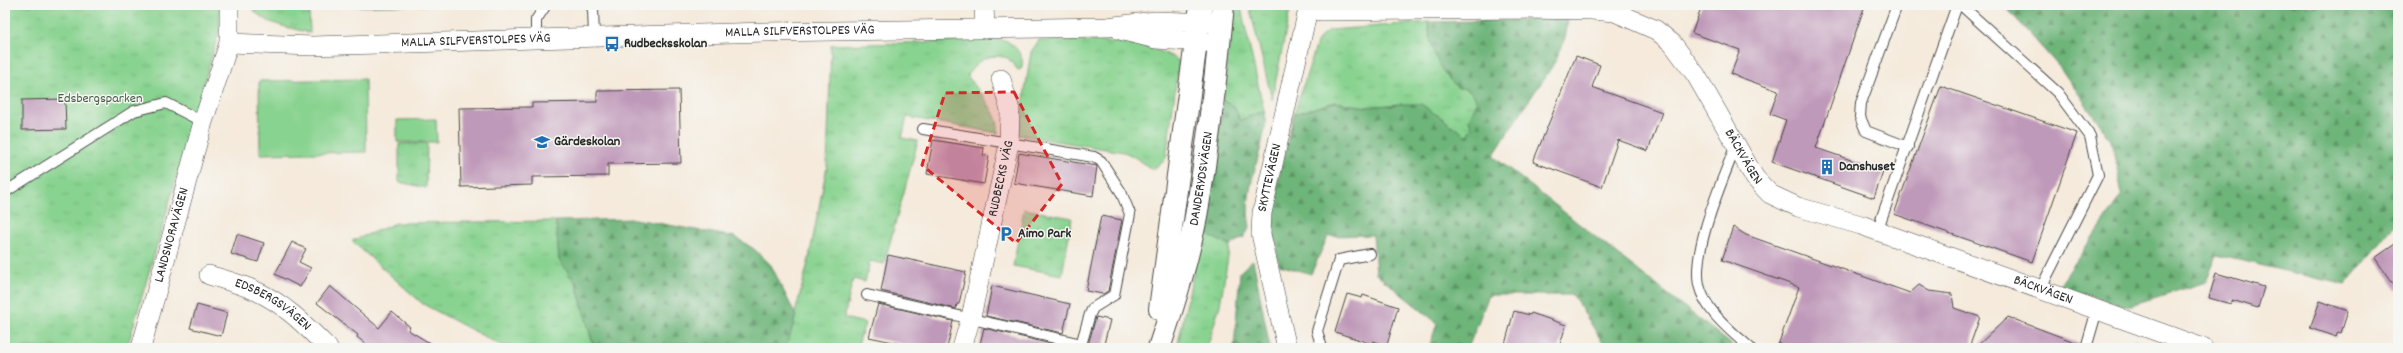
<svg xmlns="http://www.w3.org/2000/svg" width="2403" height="353" font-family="Dekko,sans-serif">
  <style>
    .grass { fill: url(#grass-tufts); stroke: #5a7f5e }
    .forest { fill: url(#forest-firs); stroke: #4c7052 }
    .garden { fill: #89d390; stroke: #5a7f5e }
    .building { fill: #bf99b9 }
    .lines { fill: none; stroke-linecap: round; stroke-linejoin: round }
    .service-casing { stroke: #494845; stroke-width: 12 }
    .minor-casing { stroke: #494845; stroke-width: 20 }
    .secondary-casing { stroke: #494845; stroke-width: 24 }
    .service { stroke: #fff; stroke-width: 10 }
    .minor { stroke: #fff; stroke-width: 19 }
    .secondary { stroke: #fff; stroke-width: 22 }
    .marked { fill: #d62828; fill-opacity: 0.2; stroke: #d62828; stroke-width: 3; stroke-dasharray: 8 5; stroke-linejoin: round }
    .labels { text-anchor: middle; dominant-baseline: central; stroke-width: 3; stroke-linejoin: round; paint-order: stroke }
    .street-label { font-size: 14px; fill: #2b2b2b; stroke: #f6f6f2 }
    .poi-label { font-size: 14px; font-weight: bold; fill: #2b2b2b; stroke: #f6f6f2; text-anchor: start }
    .park-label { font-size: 14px; fill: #475d49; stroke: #f6f6f2 }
  </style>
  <defs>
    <pattern id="grass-tufts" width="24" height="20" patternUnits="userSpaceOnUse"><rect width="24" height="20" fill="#89d390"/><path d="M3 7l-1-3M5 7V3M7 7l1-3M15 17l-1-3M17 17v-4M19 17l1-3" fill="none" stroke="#76b57c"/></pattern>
    <pattern id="forest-firs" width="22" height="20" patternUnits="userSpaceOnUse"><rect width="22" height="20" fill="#6eb57a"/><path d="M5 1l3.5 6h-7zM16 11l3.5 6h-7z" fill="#5b9364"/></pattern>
  </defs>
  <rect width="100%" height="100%" fill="#f6f6f2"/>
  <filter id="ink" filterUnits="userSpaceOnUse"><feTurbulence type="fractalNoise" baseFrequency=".025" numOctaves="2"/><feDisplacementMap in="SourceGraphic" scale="8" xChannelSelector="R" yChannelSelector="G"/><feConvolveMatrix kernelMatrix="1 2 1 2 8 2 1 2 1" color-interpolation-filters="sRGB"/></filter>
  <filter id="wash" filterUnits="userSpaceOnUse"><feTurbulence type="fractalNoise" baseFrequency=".012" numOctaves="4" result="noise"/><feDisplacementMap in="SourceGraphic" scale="16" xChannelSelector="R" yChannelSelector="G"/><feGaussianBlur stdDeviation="0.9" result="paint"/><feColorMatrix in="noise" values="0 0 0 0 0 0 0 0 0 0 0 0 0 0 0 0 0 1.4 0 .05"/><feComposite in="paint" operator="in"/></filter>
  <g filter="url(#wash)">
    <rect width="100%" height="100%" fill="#f5eadb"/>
    <!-- grass -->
    <g class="grass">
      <path d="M5 5H220V28L127 348H5Z"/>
      <path d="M250 5 309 7 310 33C289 27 262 25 250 5Z"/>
      <path d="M320 5H447L320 7Z"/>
      <path d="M1249 5H1291L1272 100 1250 9Z"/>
      <path d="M1236 8H1241L1264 111 1240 120 1235 108 1223 100 1231 19Z"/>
      <path d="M1428 22C1429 29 1429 39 1432 47 1439 65 1470 84 1477 102L1469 120 1472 126 1467 137 1438 115 1401 104 1366 107 1335 102 1294 114 1317 43 1323 34 1330 30Z"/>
      <path d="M1005 40C1015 45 1026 57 1021 69L1018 70 1008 58C987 53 980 59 967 75 977 90 1001 114 998 133L907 117 902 138 918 141 884 264 870 261 865 282 853 279 844 318 865 323 857 348H786L808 263 827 166 831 45Z"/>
      <path d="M1039 40C1079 42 1146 37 1179 61L1166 158 1153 170 1133 156 1124 152 1018 135 1031 52Z"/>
      <path d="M427 143 426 188 399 182V144Z"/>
      <path d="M1024 209 1072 218 1062 275 1013 266Z"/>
      <path d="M556 221 559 260 576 283 594 348H506L423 304 352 241 396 223Z"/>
      <path d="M1203 228 1211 237 1230 245 1220 305 1207 348H1177Z"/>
    </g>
    <!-- forest -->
    <g class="forest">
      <path d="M2004 5H2398V221L2345 285 2217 255 2206 282 2124 307 2059 286 2122 194 2111 140 2061 69Z"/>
      <path d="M1568 19C1566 51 1549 71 1532 96 1518 116 1506 136 1493 156L1736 348H1606L1573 295H1489L1468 348H1429L1437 323 1376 274 1373 235 1328 236 1311 274 1279 265 1272 223V204L1294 114 1335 102 1366 107 1401 104H1421L1467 136 1472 126 1469 120 1477 102C1473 92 1469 88 1458 88 1436 68 1432 51 1428 22Z"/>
      <path d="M1223 100C1233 102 1236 111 1240 120L1264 111 1266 119C1263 155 1242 190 1250 227L1244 237 1230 245 1211 237 1203 228Z"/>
      <path d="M635 219 735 237 754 249 771 265 796 316 786 348H594L576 283 559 260 556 221Z"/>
      <path d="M1253 260 1270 348H1234L1240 272Z"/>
      <path d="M2134 340 2156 348H2133Z"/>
    </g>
    <!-- garden -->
    <g class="garden">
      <path d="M80 5H137V6L80 7Z"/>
      <path d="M365 79 366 152 260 154 259 81Z"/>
      <path d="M436 119 437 142H397V120Z"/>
    </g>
    <g id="blocks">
      <!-- building -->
      <g class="building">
        <path d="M1702 5H1865L1816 148 1883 171 1874 198 1772 162 1786 120 1770 114 1778 91 1731 74 1740 50 1692 33Z"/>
        <path d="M1576 56 1600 65 1592 87 1662 112 1648 151 1618 140 1602 187 1533 162Z"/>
        <path d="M1941 86 2077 133 2032 262 1894 214Z"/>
        <path d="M679 90 681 163 608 164V176L532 177V185L461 187 459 108 532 107V103L597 102V91Z"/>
        <path d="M65 99 66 129 22 130V100Z"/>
        <path d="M933 140 984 148 983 155 989 156 984 184 927 174Z"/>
        <path d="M1019 153 1097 166 1093 196 1014 183Z"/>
        <path d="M1101 216 1122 220 1108 291 1103 294 1086 291Z"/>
        <path d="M1733 227 1746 235 1910 293 1919 285 1929 291 1952 294 1954 308 1980 317 1969 348H1777L1799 287 1722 260Z"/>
        <path d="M237 234 264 243 258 262 231 254Z"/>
        <path d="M292 242 306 249 299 262 311 268 300 287 275 274Z"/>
        <path d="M2398 242V291L2375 258Z"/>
        <path d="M888 255 966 272 959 304H957L956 309 881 291Z"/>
        <path d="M2216 273 2264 287 2258 308 2232 300 2231 304 2209 298Z"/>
        <path d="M330 286 379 328 392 312 410 327 408 330 438 348H371L357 337 358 335 317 303Z"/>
        <path d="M992 286 1070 304 1063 333 986 316Z"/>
        <path d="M1347 294 1362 298 1363 295 1398 307 1387 345 1373 341 1372 344 1335 332Z"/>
        <path d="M2320 301 2348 311 2341 333 2338 332 2336 337 2310 328Z"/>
        <path d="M878 304 953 321 947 348H922L869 337Z"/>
        <path d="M197 305 227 313 221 336 190 328Z"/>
        <path d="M1514 311 1530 315 1531 313 1566 325 1559 348H1504Z"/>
        <path d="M1096 317 1110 320 1103 348H1087Z"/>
        <path d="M2008 317 2080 344V348H1975Z"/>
        <path d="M984 328 1060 346V348H979Z"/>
      </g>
    </g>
  </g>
  <g filter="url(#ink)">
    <use href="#blocks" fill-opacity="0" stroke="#494845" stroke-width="1"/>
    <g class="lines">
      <defs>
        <g id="service">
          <path d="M590 5 593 9 594 36"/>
          <path d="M1897 5 1861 103 1860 117 1866 131 1908 147"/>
          <path d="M1961 5 2058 93 2090 136 2098 175 2040 290"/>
          <path d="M536 38V20L546 5"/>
          <path d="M923 129 1094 157 1101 161 1121 192 1130 214 1114 295 1093 308 1090 314 1080 348"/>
          <path d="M1736 145C1723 179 1692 248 1699 285 1705 311 1731 331 1750 348"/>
          <path d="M5 192 134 111 166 103 203 122"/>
          <path d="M1877 231 1957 5"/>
          <path d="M867 295 1082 344"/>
          <path d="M1322 348 1317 331 1339 260 1370 254"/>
          <path d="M2086 348 2097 310"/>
        </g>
        <g id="minor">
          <path d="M984 5 985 29"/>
          <path id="s1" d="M1308 9 1322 11 1518 9 1591 10 1615 12 1656 30 1672 43 1696 75 1755 178 1770 194 1798 207 1861 225 2203 348"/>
          <path d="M1120 30 1156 39 1220 43"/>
          <path id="s2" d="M229 43 313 46 765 32 1107 27 1155 21 1213 23"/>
          <path id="s3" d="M209 275C225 280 241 284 256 291 285 304 306 326 328 348"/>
          <path id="s4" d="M141 348 203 122 229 43V5"/>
          <path id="s5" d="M962 348 971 317 1009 144 1010 110 1001 79"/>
          <path id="s6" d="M1287 348 1261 234 1262 213 1309 5"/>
        </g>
        <g id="secondary">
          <path d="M1160 309 1201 5"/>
          <path id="s7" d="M1159 348C1173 307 1186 265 1195 222 1208 151 1216 77 1223 5"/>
        </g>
      </defs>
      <!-- service casing -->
      <use href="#service" class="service-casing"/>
      <!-- minor casing -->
      <use href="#minor" class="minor-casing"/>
      <!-- secondary casing -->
      <use href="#secondary" class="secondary-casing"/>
      <!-- service -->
      <use href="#service" class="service"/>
      <!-- minor -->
      <use href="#minor" class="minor"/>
      <!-- secondary -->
      <use href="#secondary" class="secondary"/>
    </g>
  </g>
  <!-- marked area -->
  <path class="marked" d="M1014 92 1062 184 1016 243 922 165 945 93Z"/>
  <!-- icons -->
  <defs>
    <symbol id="bus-bare" viewBox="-9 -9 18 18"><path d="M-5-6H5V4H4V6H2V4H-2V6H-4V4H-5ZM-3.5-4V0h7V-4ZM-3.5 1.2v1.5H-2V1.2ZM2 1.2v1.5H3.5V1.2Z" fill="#1f6fb2" stroke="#f6f6f2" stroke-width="2.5" paint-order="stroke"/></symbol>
    <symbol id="school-bare" viewBox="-9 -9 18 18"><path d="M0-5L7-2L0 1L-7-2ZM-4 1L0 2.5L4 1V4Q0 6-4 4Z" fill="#1f6fb2" stroke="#f6f6f2" stroke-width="2.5" paint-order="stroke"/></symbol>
    <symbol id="building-bare" viewBox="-9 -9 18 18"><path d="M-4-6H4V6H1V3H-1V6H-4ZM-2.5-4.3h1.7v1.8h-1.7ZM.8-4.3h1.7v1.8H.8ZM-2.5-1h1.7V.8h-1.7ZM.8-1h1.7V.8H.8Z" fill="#1f6fb2" stroke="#f6f6f2" stroke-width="2.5" paint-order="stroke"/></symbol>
    <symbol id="parking-bare" viewBox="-9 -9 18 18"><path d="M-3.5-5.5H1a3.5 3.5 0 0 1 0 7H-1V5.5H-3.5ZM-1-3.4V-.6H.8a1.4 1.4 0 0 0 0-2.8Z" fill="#1f6fb2" stroke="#f6f6f2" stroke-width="2.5" paint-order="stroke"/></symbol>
  </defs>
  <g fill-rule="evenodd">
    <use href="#bus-bare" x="601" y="33" width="22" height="22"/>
    <use href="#school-bare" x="531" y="131" width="22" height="22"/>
    <use href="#building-bare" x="1816" y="156" width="22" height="22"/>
    <use href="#parking-bare" x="995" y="223" width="22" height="22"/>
  </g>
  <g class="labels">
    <!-- street labels -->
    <g class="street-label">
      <text stroke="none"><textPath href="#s2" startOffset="571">MALLA SILFVERSTOLPES VÄG</textPath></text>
      <text stroke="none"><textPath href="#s2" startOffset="247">MALLA SILFVERSTOLPES VÄG</textPath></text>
      <text stroke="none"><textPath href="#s1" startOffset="507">BÄCKVÄGEN</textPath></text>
      <text stroke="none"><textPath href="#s6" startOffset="174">SKYTTEVÄGEN</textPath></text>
      <text stroke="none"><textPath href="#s5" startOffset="174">RUDBECKS VÄG</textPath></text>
      <text stroke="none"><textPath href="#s7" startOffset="175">DANDERYDSVÄGEN</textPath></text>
      <text stroke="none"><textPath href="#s4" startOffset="117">LANDSNORAVÄGEN</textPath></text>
      <text stroke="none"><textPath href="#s1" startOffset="843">BÄCKVÄGEN</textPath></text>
      <text stroke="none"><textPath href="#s3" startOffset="71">EDSBERGSVÄGEN</textPath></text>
    </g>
    <!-- poi labels -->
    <g class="poi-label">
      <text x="624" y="44">Rudbecksskolan</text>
      <text x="554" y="142">Gärdeskolan</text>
      <text x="1839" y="167">Danshuset</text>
      <text x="1018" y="234">Aimo Park</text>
    </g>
    <!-- park labels -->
    <g class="park-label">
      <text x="100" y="99">Edsbergsparken</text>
    </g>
  </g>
  <!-- margin -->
  <rect width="2403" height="353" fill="none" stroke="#f6f6f2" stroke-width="20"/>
</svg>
